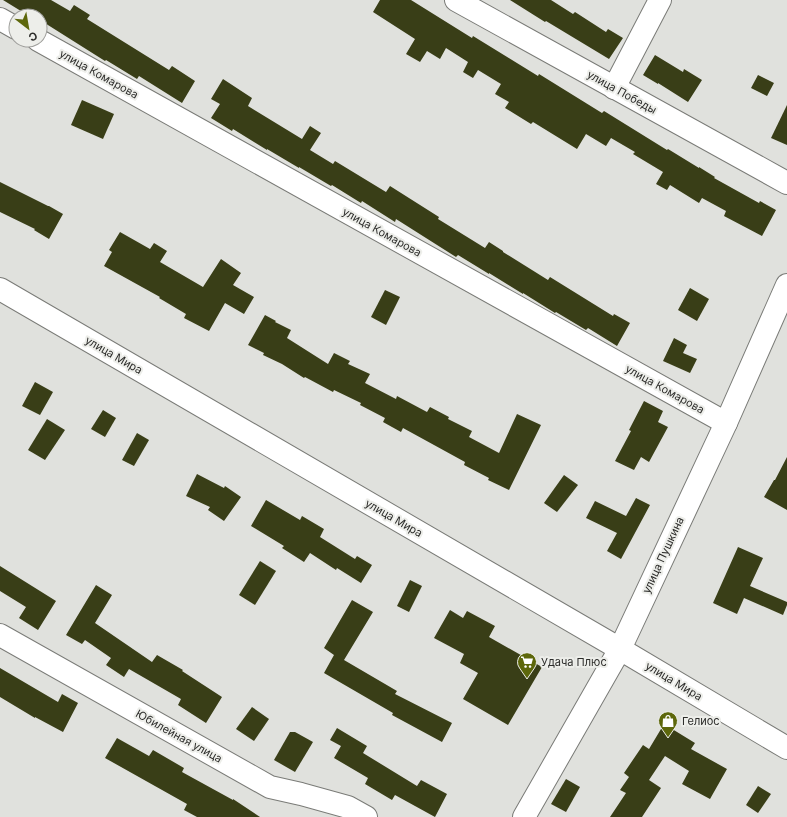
<svg xmlns="http://www.w3.org/2000/svg" width="787" height="817" font-family="Inter,sans-serif">
  <style>
    .building { fill: #393e17 }
    .lines { fill: none; stroke-linecap: round; stroke-linejoin: round }
    .minor-casing { stroke: #7a7b77; stroke-width: 24 }
    .major-casing { stroke: #7a7b77; stroke-width: 24 }
    .minor { stroke: #fff; stroke-width: 22 }
    .major { stroke: #fff; stroke-width: 22 }
    .labels { text-anchor: middle; dominant-baseline: central; stroke-width: 4; stroke-linejoin: round; paint-order: stroke }
    .street-label { font-size: 11px; fill: #2c2c2a; stroke: #edeeea }
    .poi-label { font-size: 11px; fill: #2c2c2a; stroke: #edeeea; text-anchor: start }
  </style>
  <rect width="100%" height="100%" fill="#e0e1dd"/>
  <!-- building -->
  <g class="building">
    <path d="M3 0H51L70 11 74 5 90 15 87 19 169 70 172 66 195 81 182 103 139 76 137 79 106 60 105 61 40 20V16H29Z"/>
    <path d="M380 0H411L472 38 473 36 538 76 539 74 602 113 604 111 667 150 668 149 699 168V167L715 177 714 178 759 203 760 201 776 210 762 236 724 216 726 211 702 198 699 203 670 185 667 190 656 184 663 172 633 154 635 152 611 138 606 146 586 134 577 149 533 122 531 124 505 108 509 102 495 94 501 84 478 70 473 78 463 72 468 62 446 48 440 59 427 51 420 62 406 54 415 39 373 12Z"/>
    <path d="M510 0H551L573 14 575 12 606 32 608 29 623 38 609 59 546 21 545 22Z"/>
    <path d="M655 55 683 72 684 69 702 80 688 102 658 83V84L643 75Z"/>
    <path d="M758 75 774 83 767 96 751 88Z"/>
    <path d="M223 79 252 98 248 106 302 139 310 126 321 133 310 150 333 164 335 161 386 192 390 186 439 217 438 219 485 248 489 242 503 251V252L548 280 550 277 613 316 614 314 630 323 617 346 588 328 586 330 556 312 555 313 523 293V294L489 273V274L458 255 456 257 396 219 395 222 362 201 361 203 332 185 331 186 299 167V168L267 149V150L233 129 232 131 211 118 220 104 211 99Z"/>
    <path d="M82 100 114 114 103 139 71 125Z"/>
    <path d="M787 105V145L771 138Z"/>
    <path d="M0 182 48 206H49L63 214 49 239 34 230 35 229 0 212Z"/>
    <path d="M120 232 150 249 154 243 167 251 160 262 203 287 221 259 241 273 233 285 254 297 244 314 225 303 209 331 184 318 186 314 159 298 160 297 104 266 112 252 109 250Z"/>
    <path d="M690 288 709 299 697 321 678 310Z"/>
    <path d="M385 290 400 297 386 325 371 317Z"/>
    <path d="M265 315 276 321 275 322 291 330 287 338 328 364 334 353 350 361 348 364 370 374 365 383 396 399 397 396 427 412 430 407 449 417 448 419 472 431 469 437 499 453 517 414 541 425 509 490 488 480 489 478 464 465 465 462 403 428 401 432 383 422 385 418 360 405 361 403 334 390 333 392 305 377 304 378 282 364 263 355 264 353 248 345Z"/>
    <path d="M674 338 687 345 683 353 697 359 690 373 663 361Z"/>
    <path d="M35 382 53 392 40 415 22 406Z"/>
    <path d="M644 401 663 411 658 422 668 427 649 462 641 457 634 470 615 461 631 431 629 430Z"/>
    <path d="M103 410 116 418 105 437 91 429Z"/>
    <path d="M47 419 65 430 45 460 28 450Z"/>
    <path d="M137 433 149 440 134 466 122 460Z"/>
    <path d="M787 457V510L764 497 774 480H775Z"/>
    <path d="M197 474 224 488 225 486 241 497 224 521 208 510 210 507 186 496Z"/>
    <path d="M564 475 578 485 557 512 544 503Z"/>
    <path d="M636 498 650 505 621 559 607 551 617 533 586 518 595 501 626 516Z"/>
    <path d="M266 500 300 520 302 516 324 529 320 537 355 559 357 556 372 565 361 583 337 568 336 570 310 553 304 562 282 548 284 546 251 526Z"/>
    <path d="M738 547 763 558 750 586 787 602V605L783 615 744 598 737 614 713 603Z"/>
    <path d="M260 561 276 571 255 605 239 595Z"/>
    <path d="M0 566 56 601 38 630 19 618 26 607 0 591Z"/>
    <path d="M410 580 422 586 409 612 397 606Z"/>
    <path d="M96 585 112 595 95 623 152 662 157 655 183 670 182 671 222 697 206 723 178 705 181 699 129 669 124 677 106 665 111 658 85 640 82 644 66 635Z"/>
    <path d="M352 600 373 612 344 660 397 691 395 694 452 723 442 742 392 715 393 713 324 673 334 655 324 648Z"/>
    <path d="M450 610 463 618 467 611 495 626 489 637 542 667 508 725 463 699 478 673 460 663 464 654 434 638Z"/>
    <path d="M0 668 58 702 62 694 78 703 63 732 35 717V718L0 697Z"/>
    <path d="M252 707 269 719 254 741 236 729Z"/>
    <path d="M664 724 695 743 691 749 727 769 710 799 682 784 689 771 665 756 649 780 661 788 642 817H610L626 793 620 790 629 777 624 773 643 745 649 749Z"/>
    <path d="M337 728 367 746 363 753 417 786 421 780 447 794 435 817 395 795 392 800 365 784 368 778 334 758 341 746 330 740Z"/>
    <path d="M290 732H295L313 742 295 772 274 760Z"/>
    <path d="M117 738 149 756 153 750 184 768 182 772 233 800V799L260 817H197L184 810 187 804 105 758Z"/>
    <path d="M566 779 580 787 566 812 551 804Z"/>
    <path d="M758 786 771 794 758 813 746 805Z"/>
  </g>
  <g class="lines">
    <defs>
      <g id="minor">
        <path d="M456 0 787 183"/>
        <path d="M0 19 16 28"/>
        <path d="M38 40 726 423"/>
        <path d="M614 88 660 0"/>
        <path d="M0 635 270 787 301 794 348 807 366 817"/>
        <path d="M524 817 620 649 726 423 787 285"/>
      </g>
      <path id="major" d="M0 289 620 649 787 748"/>
    </defs>
    <!-- minor casing -->
    <use href="#minor" class="minor-casing"/>
    <!-- major casing -->
    <use href="#major" class="major-casing"/>
    <!-- minor -->
    <use href="#minor" class="minor"/>
    <!-- major -->
    <use href="#major" class="major"/>
  </g>
  <!-- icons -->
  <defs>
    <symbol id="supermarket-pin" viewBox="-11 -11 22 30"><path d="M0 17L-7.5 6A9.5 9.5 0 1 1 7.5 6Z" fill="#5d670b" stroke="#edeeea"/><path d="M-6-5.5h2.5l.6 2H6L4.5 2H-2.5L-4.4-4H-6ZM-1.5 3.2a1.3 1.3 0 1 0 .1 0ZM3 3.2a1.3 1.3 0 1 0 .1 0Z" fill="#fff"/></symbol>
    <symbol id="shop-pin" viewBox="-11 -11 22 30"><path d="M0 17L-7.5 6A9.5 9.5 0 1 1 7.5 6Z" fill="#5d670b" stroke="#edeeea"/><path d="M-5-2.5h2.3a2.7 3.5 0 0 1 5.4 0H5L5.5 6h-11ZM-1.5-2.5h3a1.5 2.3 0 0 0-3 0Z" fill="#fff"/></symbol>
  </defs>
  <g fill-rule="evenodd">
    <use href="#supermarket-pin" x="516" y="651" width="22" height="30"/>
    <use href="#shop-pin" x="657" y="710" width="22" height="30"/>
  </g>
  <g class="labels">
    <!-- street labels -->
    <g class="street-label">
      <text transform="translate(99 74) rotate(29)">улица Комарова</text>
      <text transform="translate(622 92) rotate(29)">улица Победы</text>
      <text transform="translate(382 232) rotate(29)">улица Комарова</text>
      <text transform="translate(114 355) rotate(30)">улица Мира</text>
      <text transform="translate(665 389) rotate(29)">улица Комарова</text>
      <text transform="translate(394 518) rotate(30)">улица Мира</text>
      <text transform="translate(663 555) rotate(-65)">улица Пушкина</text>
      <text transform="translate(674 681) rotate(31)">улица Мира</text>
      <text transform="translate(179 736) rotate(29)">Юбилейная улица</text>
    </g>
    <!-- poi labels -->
    <g class="poi-label">
      <text x="541" y="662">Удача Плюс</text>
      <text x="682" y="721">Гелиос</text>
    </g>
  </g>
  <!-- north arrow -->
  <g transform="translate(28 28) rotate(149)"><circle r="19" fill="#edeeea" stroke="#a0a09d"/>
  <path d="M0-3L7 15L0 10L-7 15Z" fill="#5d670b"/>
  <text y="-6" font-size="11" font-weight="bold" text-anchor="middle" fill="#2c2c2a">С</text>
  </g>
</svg>
